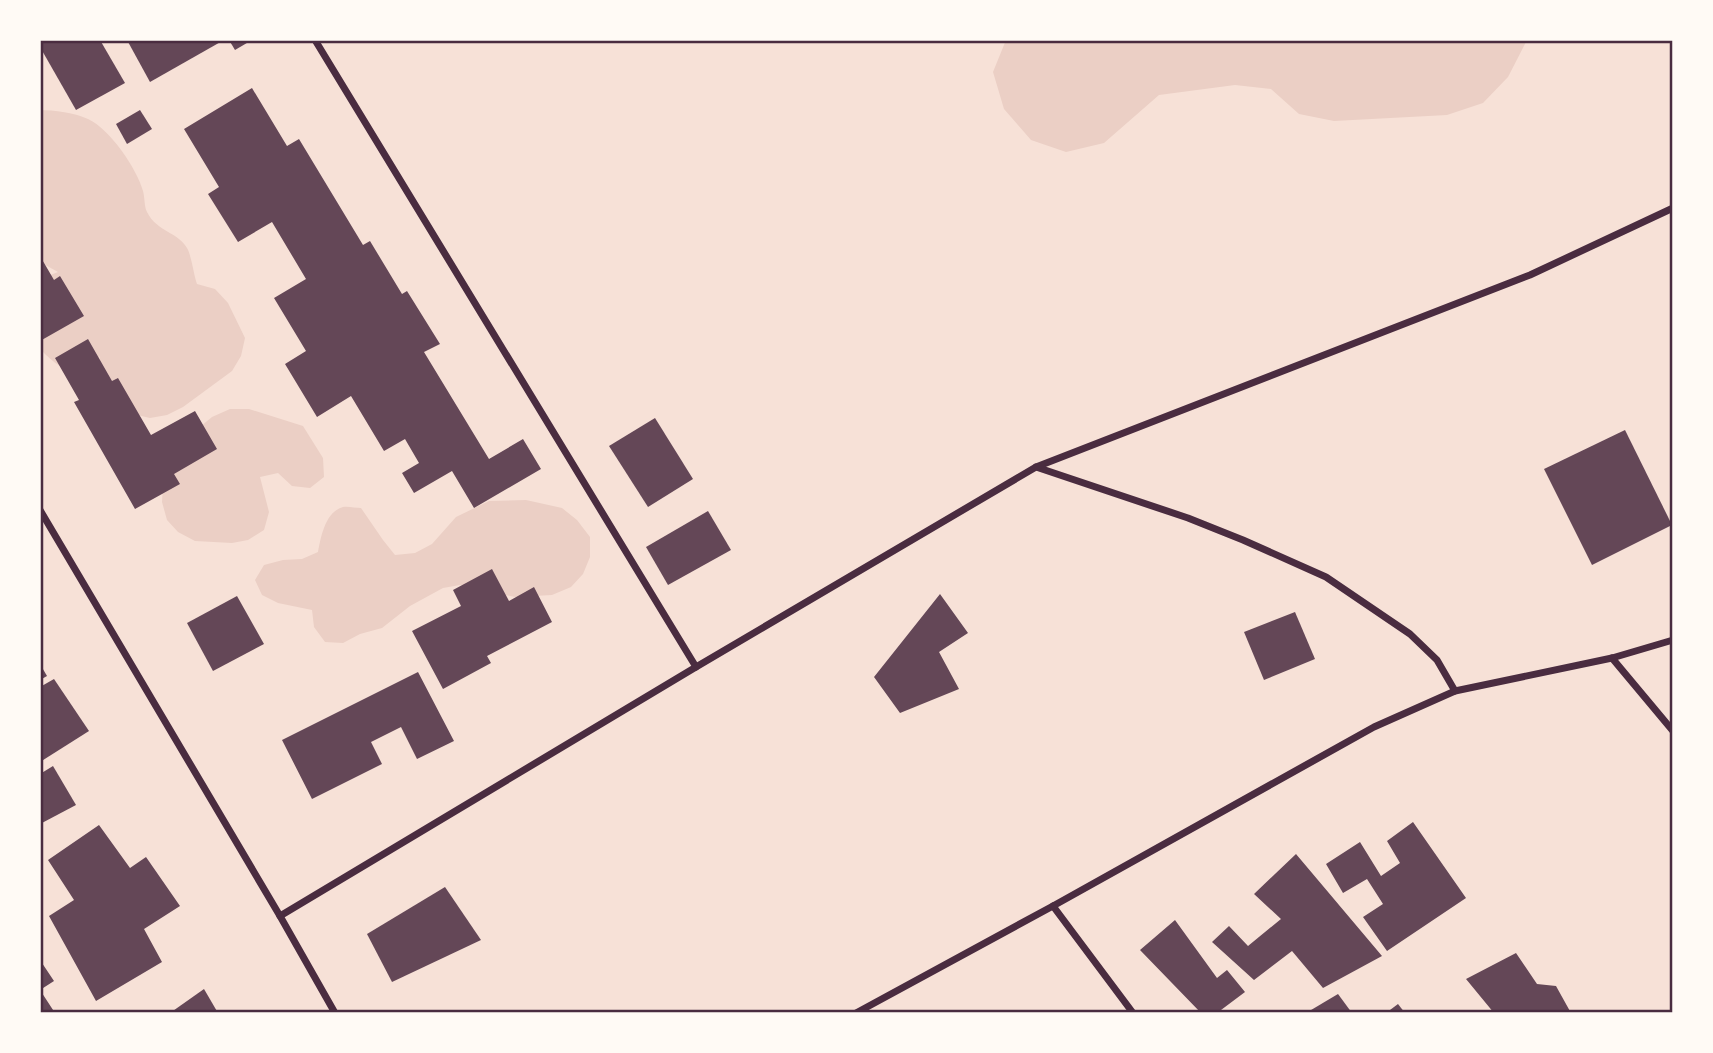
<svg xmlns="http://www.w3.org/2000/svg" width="1713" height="1053" font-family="Ubuntu,sans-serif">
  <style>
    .green { fill: #ebcfc5 }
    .building { fill: #644757 }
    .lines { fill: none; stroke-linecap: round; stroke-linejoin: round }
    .minor { stroke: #4a2c40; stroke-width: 7 }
    .neatline { fill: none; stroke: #4a2c40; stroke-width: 2.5 }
  </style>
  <rect width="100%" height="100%" fill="#f7e1d7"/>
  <!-- green -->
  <g class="green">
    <path d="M1006 40H1527L1508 77 1483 103 1447 115 1334 121 1299 114 1271 89 1235 85 1159 95 1104 143 1066 152 1031 140 1004 109 993 72Z"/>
    <path d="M40 110C53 110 76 113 88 119 110 129 137 169 143 191 145 198 144 206 147 212 157 232 178 232 187 248 191 254 194 276 197 284L215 289 228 303 245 338 241 356 232 371 183 407 167 415 150 418 133 414 97 373 100 356C96 360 92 367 87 369 68 377 52 361 40 349V279L58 272 40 262Z"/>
    <path d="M230 409H249L303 426 323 458 324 477 310 488 292 486 278 473 260 477 269 512 264 530 248 540 232 543 195 541 178 532 167 520 162 502 163 485 184 440 212 417Z"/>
    <path d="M526 500 562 508 577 520 590 537V557L583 574 571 587 552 595 515 597 460 585 443 588 410 606 382 628 360 634 343 643 325 642 314 627 312 610 278 603 262 595 255 580 264 565 283 560 302 559 318 552C321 537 325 512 343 507 348 506 356 508 361 508L383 540 395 555 415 553 432 544 456 517 489 501Z"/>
  </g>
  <!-- building -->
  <g class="building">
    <path d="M40 40H100L125 83 76 110 40 47Z"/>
    <path d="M127 40H224L150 82Z"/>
    <path d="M229 40H252L235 50Z"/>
    <path d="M252 88 287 146 299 139 363 245 370 241 402 294 407 291 440 344 424 352 489 459 523 439 541 469 474 508 452 471 414 493 402 473 419 463 405 439 384 451 351 396 317 417 285 364 306 351 274 298 306 279 272 222 238 242 208 194 219 187 184 129Z"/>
    <path d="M140 110 152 129 127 144 116 124Z"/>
    <path d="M40 256 54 280 60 276 84 316 40 341Z"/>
    <path d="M88 339 112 381 118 378 151 435 195 411 217 449 174 474 180 484 135 509 74 402 79 400 55 358Z"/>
    <path d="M655 418 693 479 648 507 609 446Z"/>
    <path d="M1625 430 1672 525 1592 565 1544 469Z"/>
    <path d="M708 511 731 550 668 585 646 547Z"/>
    <path d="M492 569 509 601 534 587 552 622 487 656 491 663 443 689 412 631 461 606 453 590Z"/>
    <path d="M940 594 968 633 939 652 959 689 900 713 874 677Z"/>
    <path d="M237 596 264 644 213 671 187 623Z"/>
    <path d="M1295 612 1315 659 1264 680 1244 632Z"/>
    <path d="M40 664 47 676 40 680Z"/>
    <path d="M418 672 454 741 417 759 401 727 371 742 382 764 312 799 282 740Z"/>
    <path d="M54 679 89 731 40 762V687Z"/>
    <path d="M53 766 76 805 40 824V774Z"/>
    <path d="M1413 822 1466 898 1387 951 1363 917 1383 904 1367 879 1343 893 1326 864 1360 842 1381 876 1400 863 1387 841Z"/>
    <path d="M99 825 130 868 146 857 180 906 144 929 162 962 96 1001 49 916 74 900 48 860Z"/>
    <path d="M1296 854 1382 956 1323 988 1292 951 1254 980 1212 942 1229 926 1248 946 1281 919 1254 894Z"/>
    <path d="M445 887 481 940 392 982 367 934Z"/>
    <path d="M1175 920 1217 978 1227 970 1245 992 1217 1013H1201L1140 950Z"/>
    <path d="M1516 953 1537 984 1556 986 1571 1013H1494L1466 979Z"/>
    <path d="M42 963 54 981 40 990 55 1013H40V965Z"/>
    <path d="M204 989 218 1013H170Z"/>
    <path d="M1338 994 1352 1013H1306Z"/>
    <path d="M1398 1004 1405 1013H1386Z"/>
  </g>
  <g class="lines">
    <!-- minor -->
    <g class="minor">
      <path d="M315 40 696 667"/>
      <path d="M1036 467 1188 518 1243 540 1326 577 1410 634 1437 660 1455 691"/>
      <path d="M40 510 280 916 335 1013"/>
      <path d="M1612 658 1673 731"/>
      <path d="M1053 906 1133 1013"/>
      <path d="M280 916 696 667 1036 467 1530 275 1673 208"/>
      <path d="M856 1013 1053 906 1374 727 1455 691 1612 658 1673 640"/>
    </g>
  </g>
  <!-- border -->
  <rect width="1713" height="1053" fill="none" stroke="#fffaf5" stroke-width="84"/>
  <rect x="42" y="42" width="1629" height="969" class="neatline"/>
</svg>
